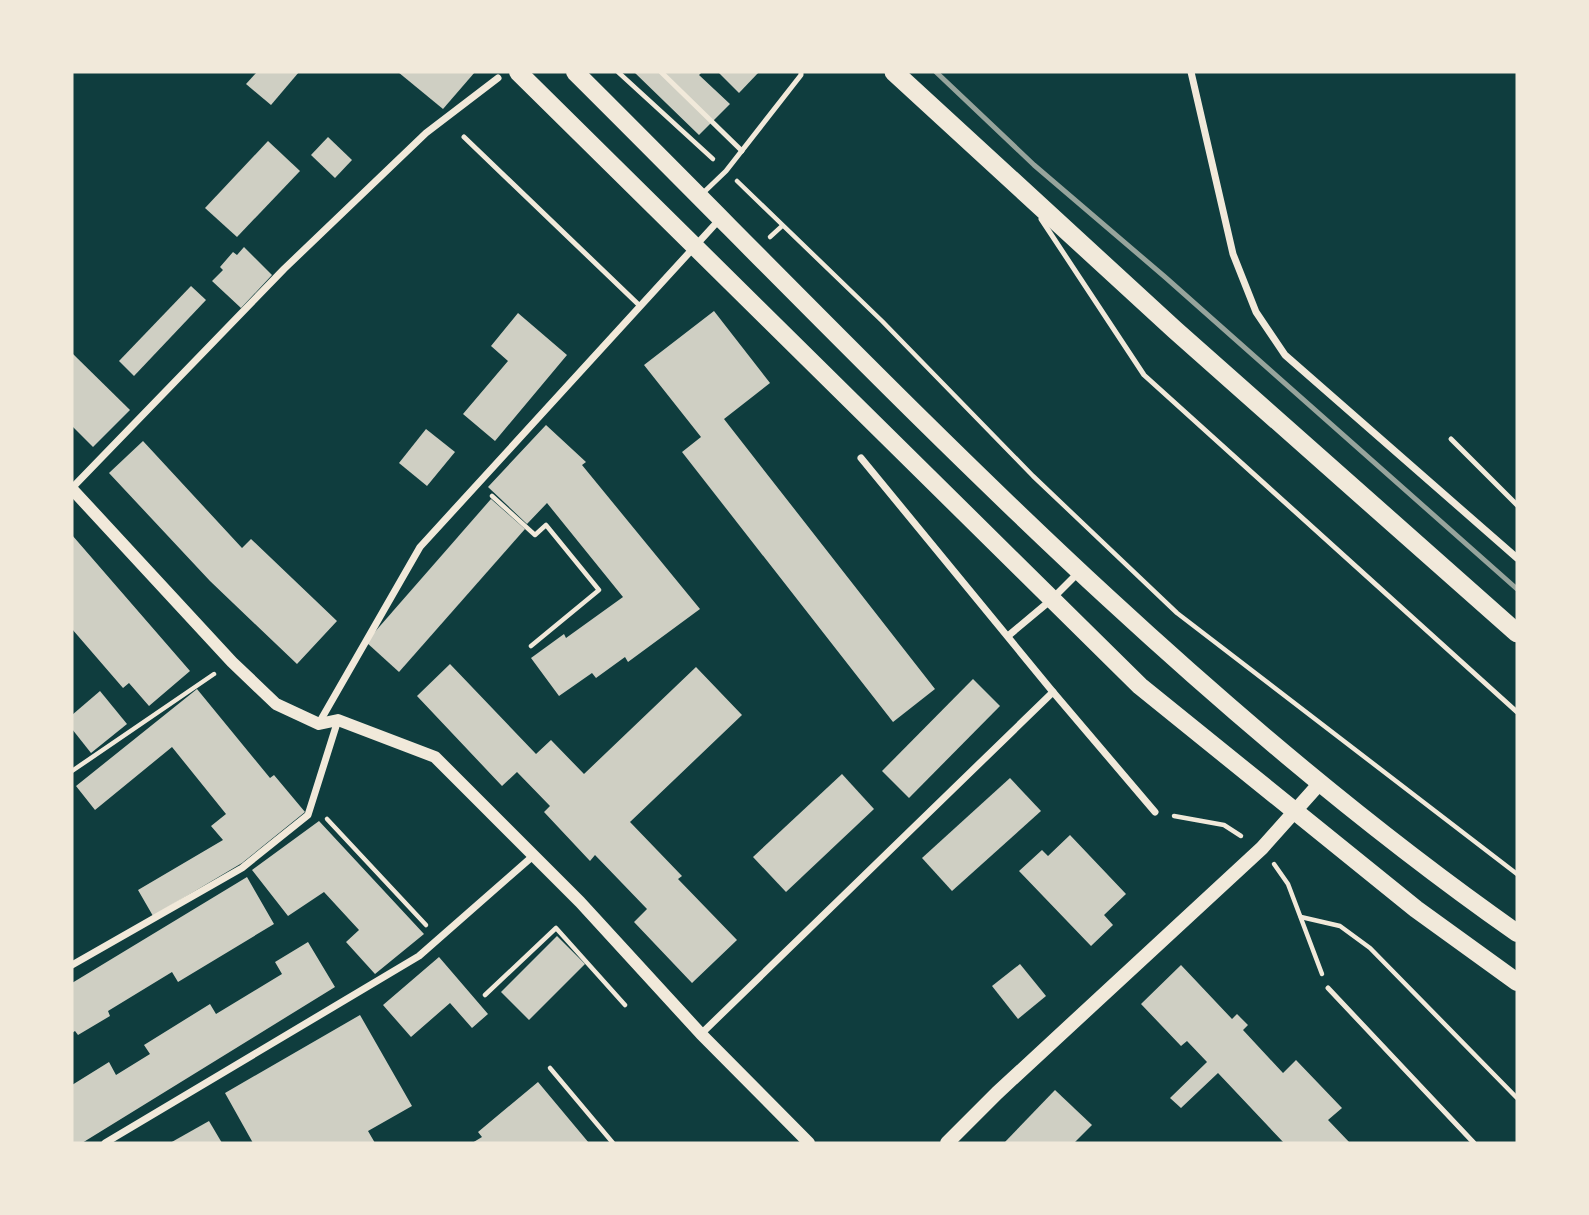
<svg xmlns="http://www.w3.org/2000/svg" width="1589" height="1215" font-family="'Playfair Display',serif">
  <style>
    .building { fill: #cfcfc3 }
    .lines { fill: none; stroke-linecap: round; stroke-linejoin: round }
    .path { stroke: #f1e9da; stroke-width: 4.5 }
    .service { stroke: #f1e9da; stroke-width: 5 }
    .minor { stroke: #f1e9da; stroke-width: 7 }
    .tertiary { stroke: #f1e9da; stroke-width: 12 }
    .secondary { stroke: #f1e9da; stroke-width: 14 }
    .primary { stroke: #f1e9da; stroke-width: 18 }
    .trunk { stroke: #f1e9da; stroke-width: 19 }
    .rail { stroke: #97a49c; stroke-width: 5 }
  </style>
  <rect width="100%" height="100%" fill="#0f3d3e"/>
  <!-- building -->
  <g class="building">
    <path d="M257 72H299L271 105 246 84Z"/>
    <path d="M398 72H475L443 109Z"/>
    <path d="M634 72H702L699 75 730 104 699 135Z"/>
    <path d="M718 72H759L739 93Z"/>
    <path d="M328 137 352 160 335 178 311 155Z"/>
    <path d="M268 141 300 171 237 237 205 208Z"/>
    <path d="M244 247 272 275 241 308 212 281 223 270 220 267 233 252 237 255Z"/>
    <path d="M191 286 206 300 134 376 119 361Z"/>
    <path d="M714 311 770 383 724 419 935 689 893 722 682 452 701 437 644 365Z"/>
    <path d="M518 313 567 355 495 441 463 414 508 361 491 346Z"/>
    <path d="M72 353 130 410 93 447 72 426Z"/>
    <path d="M546 425 586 462 582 465 700 609 628 662 625 657 596 678 592 673 559 696 531 658 564 634 566 638 623 597 547 503 527 524 488 487Z"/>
    <path d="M426 429 455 452 427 486 399 463Z"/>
    <path d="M143 441 242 548 251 539 337 621 297 664 210 581 109 473Z"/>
    <path d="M491 499 525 529 399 672 366 642Z"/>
    <path d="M72 535 190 671 149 706 129 683 123 688 72 629Z"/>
    <path d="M450 664 536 754 551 740 584 774 696 667 742 715 630 822 682 876 678 879 737 940 692 983 634 922 647 909 595 855 590 861 544 812 550 806 517 772 502 786 417 696Z"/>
    <path d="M973 679 1000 706 909 798 882 771Z"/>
    <path d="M197 689 270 778 274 775 305 812 242 863 153 916 138 890 223 840 211 826 226 814 172 747 95 810 76 786Z"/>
    <path d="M100 691 127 724 91 753 72 729V715Z"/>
    <path d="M842 774 874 809 786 892 753 857Z"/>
    <path d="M1010 778 1041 811 952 891 922 858Z"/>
    <path d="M319 821 424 934 375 974 346 942 359 930 324 892 288 916 252 870Z"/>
    <path d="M1070 835 1126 894 1104 915 1113 925 1091 946 1019 871 1042 850 1048 856Z"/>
    <path d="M247 877 274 924 178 982 172 972 108 1011 110 1016 78 1035 75 1031 72 1033V983Z"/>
    <path d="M557 936 585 964 529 1020 501 992Z"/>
    <path d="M308 942 335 987 82 1143H72V1085L109 1062 116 1075 150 1054 144 1045 210 1004 216 1014 282 974 275 962Z"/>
    <path d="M439 957 488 1014 472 1028 450 1003 411 1037 383 1005Z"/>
    <path d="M1020 964 1046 996 1018 1019 992 986Z"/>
    <path d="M1181 965 1232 1019 1237 1014 1248 1025 1243 1030 1283 1073 1296 1060 1342 1108 1328 1120 1350 1143H1284L1218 1073 1181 1108 1170 1098 1207 1062 1187 1041 1181 1046 1141 1004Z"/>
    <path d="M360 1015 412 1106 368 1131 375 1143H253L225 1093Z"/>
    <path d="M538 1082 589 1143H472L482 1137 478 1132Z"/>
    <path d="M1055 1090 1092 1125 1074 1143H1004Z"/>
    <path d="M209 1121 222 1143H170Z"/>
  </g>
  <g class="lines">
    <!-- path -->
    <g class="path">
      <path d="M618 72 713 159"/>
      <path d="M737 181 882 321 1033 476 1177 613 1517 874"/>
      <path d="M770 237 782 226"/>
      <path d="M492 496 535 535 546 525 599 590 531 646"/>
      <path d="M72 771 214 674"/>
      <path d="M1174 816 1224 825 1241 836"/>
      <path d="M327 819 426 925"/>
      <path d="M1274 864 1288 884 1322 974"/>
      <path d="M1301 917 1340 926 1370 948 1517 1098"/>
      <path d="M485 995 556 928 625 1005"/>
      <path d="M550 1068 613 1143"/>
    </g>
    <!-- service -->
    <g class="service">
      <path d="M661 72 742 151"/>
      <path d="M464 137 640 306"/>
      <path d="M702 194 726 171 801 75V72"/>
      <path d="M1041 219 1144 375 1517 712"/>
      <path d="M1451 439 1517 505"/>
      <path d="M1328 988 1474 1143"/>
    </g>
    <!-- minor -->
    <g class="minor">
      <path d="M1191 72 1233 254 1256 312 1285 355 1517 558"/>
      <path d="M861 458 1053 692 1155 812"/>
      <path d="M72 488 284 269 426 133 498 78"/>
      <path d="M1008 636 1051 600 1079 572"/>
      <path d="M319 723 420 547 719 220"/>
      <path d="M72 965 242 868 308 815 338 720"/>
      <path d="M701 1034 1053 692"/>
      <path d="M105 1143 419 956 533 856"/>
    </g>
    <!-- tertiary -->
    <path class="tertiary" d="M72 489 232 662 276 704 319 724 338 720 435 757 580 902 701 1034 809 1143"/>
    <!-- secondary -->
    <path class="secondary" d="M947 1143 997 1093 1262 848 1320 783"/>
    <!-- primary -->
    <g class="primary">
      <path d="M518 72 1140 686 1416 909 1517 982"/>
      <path d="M575 72C876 371 1168 688 1517 933"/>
    </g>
    <!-- trunk -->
    <path class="trunk" d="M894 72 1175 330 1517 633"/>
    <!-- rail -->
    <path class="rail" d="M936 72 1034 165 1165 277 1517 589"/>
  </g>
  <!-- border -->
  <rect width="1589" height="1215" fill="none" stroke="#f1e9da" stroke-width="147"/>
</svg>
